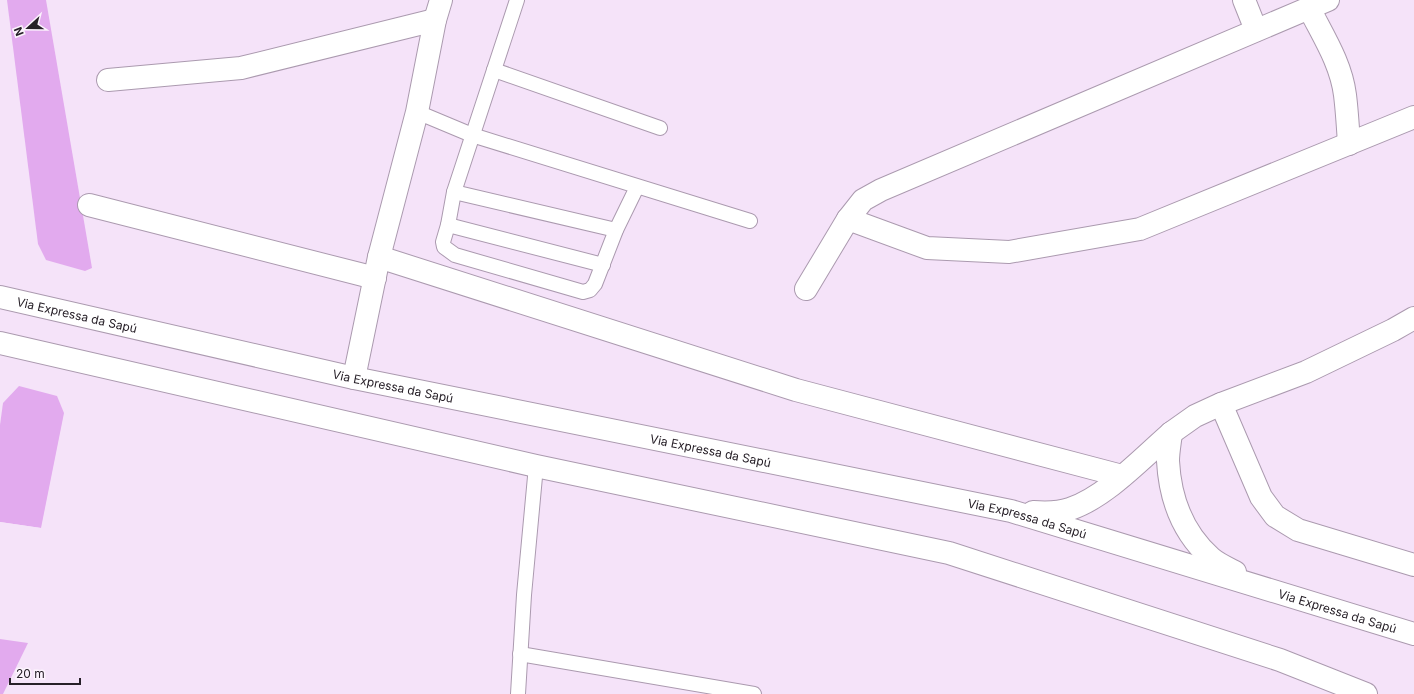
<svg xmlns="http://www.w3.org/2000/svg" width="1414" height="694" font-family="Inter,sans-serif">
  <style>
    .water { fill: #e2aaee }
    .pier { fill: #f5e3f9 }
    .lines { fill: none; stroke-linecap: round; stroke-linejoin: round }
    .lane-casing { stroke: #ab9aaf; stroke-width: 16 }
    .street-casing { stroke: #ab9aaf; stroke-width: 24 }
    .secondary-casing { stroke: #ab9aaf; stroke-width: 24 }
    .lane { stroke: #fff; stroke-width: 14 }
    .street { stroke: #fff; stroke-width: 22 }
    .secondary { stroke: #fff; stroke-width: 22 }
    .labels { text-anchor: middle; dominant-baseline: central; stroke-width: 4; stroke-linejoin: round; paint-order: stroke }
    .street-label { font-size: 12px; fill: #272028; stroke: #fcf4fd }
  </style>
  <rect width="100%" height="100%" fill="#f5e3f9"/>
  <!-- water -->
  <g class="water">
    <path d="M7 0H46L92 268 85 271 46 260 38 244Z"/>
    <path d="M19 386 57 396 64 413 41 528 0 522V425L3 403Z"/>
    <path d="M0 639 28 643 3 694H0Z"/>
  </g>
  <!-- pier -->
  <path class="pier" d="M0 522 41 528V530L0 524Z"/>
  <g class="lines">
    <defs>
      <g id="lane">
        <path d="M517 0 454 192 448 225 443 242 444 247 455 255 583 292 590 290 595 284 616 230 637 187"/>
        <path d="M494 70 660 128"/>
        <path d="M417 112 472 135 750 221"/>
        <path d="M454 192 616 230"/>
        <path d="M448 225 603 265"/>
        <path d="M520 654 754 694"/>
        <path d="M518 694 524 595 536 466"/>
      </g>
      <g id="street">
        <path d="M1244 0 1256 30"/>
        <path d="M1309 8C1323 36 1341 63 1345 95 1347 111 1348 128 1349 144"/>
        <path d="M108 80 241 68 435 20"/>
        <path d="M89 205 375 278"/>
        <path d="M848 219 927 248 1009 252 1140 229 1414 117"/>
        <path d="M379 257 796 390 1122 476"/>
        <path d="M806 289 848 219 863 200 881 190 1328 0"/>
        <path d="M354 378 379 257 417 112 435 20 441 0"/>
        <path d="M1221 404 1261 497 1275 516 1298 530 1414 565"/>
        <path d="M1171 433 1195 416 1221 404 1306 372 1393 330 1414 318"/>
      </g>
      <g id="secondary">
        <path id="s1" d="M0 297 354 378 1011 511 1414 634"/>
        <path d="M0 343 536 466 949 553 1280 660 1366 694"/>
        <path d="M1171 433C1170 442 1168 452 1168 461 1170 498 1183 533 1211 558 1218 564 1227 568 1235 572"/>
        <path d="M1033 512C1045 513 1058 513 1070 509 1106 497 1142 458 1171 433"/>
      </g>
    </defs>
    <!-- lane casing -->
    <use href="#lane" class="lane-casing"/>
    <!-- street casing -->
    <use href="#street" class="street-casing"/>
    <!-- secondary casing -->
    <use href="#secondary" class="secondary-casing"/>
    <!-- lane -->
    <use href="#lane" class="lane"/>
    <!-- street -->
    <use href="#street" class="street"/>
    <!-- secondary -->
    <use href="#secondary" class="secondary"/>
  </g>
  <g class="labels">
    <!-- street labels -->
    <g class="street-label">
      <text stroke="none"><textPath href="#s1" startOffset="79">Via Expressa da Sapú</textPath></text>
      <text stroke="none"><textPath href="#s1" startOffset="403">Via Expressa da Sapú</textPath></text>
      <text stroke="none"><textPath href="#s1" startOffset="727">Via Expressa da Sapú</textPath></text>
      <text stroke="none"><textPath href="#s1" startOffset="1051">Via Expressa da Sapú</textPath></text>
      <text stroke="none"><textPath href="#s1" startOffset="1375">Via Expressa da Sapú</textPath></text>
    </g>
  </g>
  <!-- north arrow -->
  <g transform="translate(28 28) rotate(249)" stroke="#fcf4fd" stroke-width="3" paint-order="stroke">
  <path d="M0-3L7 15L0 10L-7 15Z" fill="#272028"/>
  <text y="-6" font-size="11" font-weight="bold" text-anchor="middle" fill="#272028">N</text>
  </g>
  <!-- scale -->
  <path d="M10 678v6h70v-6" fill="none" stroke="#272028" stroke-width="2"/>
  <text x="16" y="678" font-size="12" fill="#272028" stroke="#fcf4fd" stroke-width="3" paint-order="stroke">20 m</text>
</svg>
